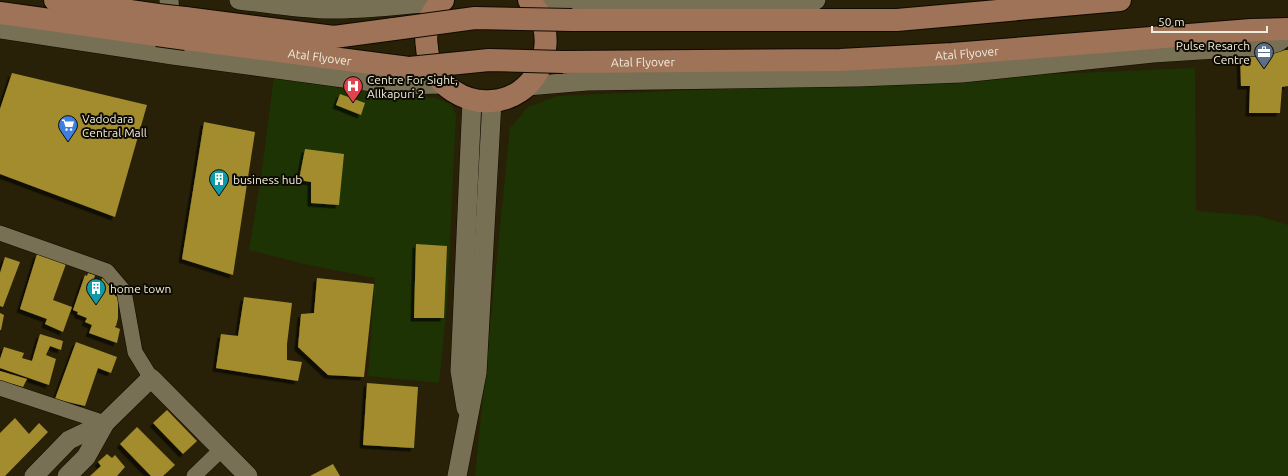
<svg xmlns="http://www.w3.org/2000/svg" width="1288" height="476" font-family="Ubuntu,sans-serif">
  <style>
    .green { fill: #1d3303 }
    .building { fill: #a38c2e; filter: url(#shadow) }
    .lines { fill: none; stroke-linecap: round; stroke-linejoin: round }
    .minor-casing { stroke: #110a00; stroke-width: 16 }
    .tertiary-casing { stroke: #110a00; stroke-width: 20 }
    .primary-casing { stroke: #110a00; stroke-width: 24 }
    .minor { stroke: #787055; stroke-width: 15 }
    .tertiary { stroke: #787055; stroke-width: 19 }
    .primary { stroke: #9e7357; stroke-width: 22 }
    .primary-bridge-casing { stroke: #110a00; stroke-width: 24; stroke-linecap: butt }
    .primary-bridge { stroke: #9e7357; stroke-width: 22 }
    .labels { text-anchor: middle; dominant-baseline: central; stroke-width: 4; stroke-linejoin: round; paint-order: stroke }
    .poi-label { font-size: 12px; fill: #f1eddd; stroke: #0e0b03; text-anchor: start }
    .street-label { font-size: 12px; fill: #f1eddd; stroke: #0e0b03 }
  </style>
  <defs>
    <filter id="shadow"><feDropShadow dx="-3.5" dy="3.5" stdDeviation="0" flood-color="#0009"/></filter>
  </defs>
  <rect width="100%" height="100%" fill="#282108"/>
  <!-- green -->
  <g class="green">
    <path d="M1195 68 1196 211 1258 216 1288 225V476H475L510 128 528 107 557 96Z"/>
    <path d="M274 76 435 98 451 104 456 115 447 305 439 383 368 376 375 278 304 264 249 250 261 177Z"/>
  </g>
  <!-- building -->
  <g class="building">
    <path d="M1288 50V86L1282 87 1280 113H1249L1250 86H1241L1240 52Z"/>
    <path d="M12 73 147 105 115 217 0 174V109Z"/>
    <path d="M340 94 365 103 361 115 336 105Z"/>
    <path d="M204 122 255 132 233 275 182 259Z"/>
    <path d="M305 149 344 154 339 205 311 203V182L299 180Z"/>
    <path d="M416 244 447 246 444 318H414Z"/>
    <path d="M37 254 66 264 53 300 72 307 63 332 45 324 47 319 20 309Z"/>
    <path d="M5 257 20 262 3 307 0 306V273Z"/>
    <path d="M88 273 95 275 94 279 101 282 102 278 111 280 115 286 113 291 116 292 115 296 118 297V318L116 326H115V327L120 329 117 343 89 333 92 325 85 322 87 318 77 314 78 312 73 310 85 275 87 276Z"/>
    <path d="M317 278 374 284 364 377 328 375 298 347 301 314 314 313Z"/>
    <path d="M244 297 292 303 287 344V360L302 362 298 381 216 368 221 334 238 336Z"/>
    <path d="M0 313 4 315 1 330H0Z"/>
    <path d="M40 334 63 341 61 350 50 346 46 355 56 359 49 385 0 368V359L4 347 24 353 22 358 32 361Z"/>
    <path d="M76 342 117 357 111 373 98 368 85 406 55 399Z"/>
    <path d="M0 371 27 379 23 387 13 384 11 389 0 385Z"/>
    <path d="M367 383 418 387 414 448 363 445Z"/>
    <path d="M167 410 197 441 183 454 153 423Z"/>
    <path d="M15 418 29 434 39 423 48 432 5 476H0V433Z"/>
    <path d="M137 427 175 465 163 476H151L120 444Z"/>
    <path d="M107 454 112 458 115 455 125 467 117 476H90L101 466 98 462Z"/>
    <path d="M333 464 340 476H310Z"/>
  </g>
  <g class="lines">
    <defs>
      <g id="minor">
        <path d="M0 233 107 271 124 291 135 352 151 378"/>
        <path d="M0 388 105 423"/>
        <path d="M194 476 222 449"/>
      </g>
      <g id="tertiary">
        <path d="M169 0 171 30"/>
        <path d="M239 0C267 3 296 8 324 9 362 10 402 4 440 2"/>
        <path d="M545 0 672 4 816 0"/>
        <path d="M0 29 173 55 395 85 445 84"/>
        <path d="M527 86 587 81 858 77 962 73 1153 53 1264 46 1278 42 1288 35"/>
        <path d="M466 408 460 371 472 100"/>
        <path d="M34 476 69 440 105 423"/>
        <path d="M67 476 86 457 105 423 151 378 248 476"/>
        <path d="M457 476 477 373 492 101"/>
      </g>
      <g id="primary">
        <path d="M55 0 158 15"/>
        <path d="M443 0C430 11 424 31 427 47 427 51 428 55 429 59 436 85 465 104 492 101 534 98 557 52 540 15 537 10 532 5 529 0"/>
        <path d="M0 13 157 35"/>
        <path d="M185 18 334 37 394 29"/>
        <path d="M572 20H897L1120 0"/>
        <path id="s1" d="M186 39 409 68"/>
        <path id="s2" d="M563 62 840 60 952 54 1251 30 1288 29"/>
      </g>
    </defs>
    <!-- minor casing -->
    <use href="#minor" class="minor-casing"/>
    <!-- tertiary casing -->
    <use href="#tertiary" class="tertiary-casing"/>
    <!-- primary casing -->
    <use href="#primary" class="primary-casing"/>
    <!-- minor -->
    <use href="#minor" class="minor"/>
    <!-- tertiary -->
    <use href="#tertiary" class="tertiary"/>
    <!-- primary -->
    <use href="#primary" class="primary"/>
    <defs>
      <g id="primary-bridge">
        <path d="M158 15 185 18"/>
        <path d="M394 29 475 18 572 20"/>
        <path d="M157 35 186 39"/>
        <path d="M409 68 489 60 563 62"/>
      </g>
    </defs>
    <!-- primary-bridge casing -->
    <use href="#primary-bridge" class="primary-bridge-casing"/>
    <!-- primary-bridge -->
    <use href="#primary-bridge" class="primary-bridge"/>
  </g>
  <!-- icons -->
  <defs>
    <symbol id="office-pin" viewBox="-11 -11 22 30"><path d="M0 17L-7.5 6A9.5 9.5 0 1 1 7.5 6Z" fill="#5c6f8a" stroke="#0e0b03"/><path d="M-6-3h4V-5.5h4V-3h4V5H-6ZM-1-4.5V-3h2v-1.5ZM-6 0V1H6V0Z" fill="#fff"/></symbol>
    <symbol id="hospital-pin" viewBox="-11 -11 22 30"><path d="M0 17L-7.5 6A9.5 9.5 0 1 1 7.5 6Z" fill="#e0444e" stroke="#0e0b03"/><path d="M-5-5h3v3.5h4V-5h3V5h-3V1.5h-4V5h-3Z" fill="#fff"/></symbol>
    <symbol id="supermarket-pin" viewBox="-11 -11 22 30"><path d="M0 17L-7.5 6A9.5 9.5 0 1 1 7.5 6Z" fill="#3f7fe0" stroke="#0e0b03"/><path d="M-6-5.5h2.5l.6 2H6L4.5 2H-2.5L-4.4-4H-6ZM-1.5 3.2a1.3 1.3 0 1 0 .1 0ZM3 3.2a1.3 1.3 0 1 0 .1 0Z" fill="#fff"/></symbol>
    <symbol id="building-pin" viewBox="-11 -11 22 30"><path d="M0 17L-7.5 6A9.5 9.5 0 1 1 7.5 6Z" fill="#0f9aa8" stroke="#0e0b03"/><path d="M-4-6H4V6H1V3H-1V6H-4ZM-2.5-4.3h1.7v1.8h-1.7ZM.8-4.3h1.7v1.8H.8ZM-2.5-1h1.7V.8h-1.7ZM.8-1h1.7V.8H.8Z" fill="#fff"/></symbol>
  </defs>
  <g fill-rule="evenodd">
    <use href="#office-pin" x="1253" y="41" width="22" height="30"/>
    <use href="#hospital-pin" x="342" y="75" width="22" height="30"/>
    <use href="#supermarket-pin" x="57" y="114" width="22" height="30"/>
    <use href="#building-pin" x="208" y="168" width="22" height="30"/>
    <use href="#building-pin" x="85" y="277" width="22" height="30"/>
  </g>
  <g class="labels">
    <!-- poi labels -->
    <g class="poi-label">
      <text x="1250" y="45" text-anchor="end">Pulse Resarch<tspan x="1250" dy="14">Centre</tspan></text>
      <text x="367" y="79">Centre For Sight,<tspan x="367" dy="14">Allkapuri 2</tspan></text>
      <text x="82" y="118">Vadodara<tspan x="82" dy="14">Central Mall</tspan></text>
      <text x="233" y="179">business hub</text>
      <text x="110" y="288">home town</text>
    </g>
    <!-- street labels -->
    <g class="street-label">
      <text stroke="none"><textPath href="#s2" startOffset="404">Atal Flyover</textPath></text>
      <text stroke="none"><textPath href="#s1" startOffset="135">Atal Flyover</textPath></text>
      <text stroke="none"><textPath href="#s2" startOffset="80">Atal Flyover</textPath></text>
    </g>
  </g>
  <!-- scale -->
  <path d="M1152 26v6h115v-6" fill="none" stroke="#f1eddd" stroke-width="2"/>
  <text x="1158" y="26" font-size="12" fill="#f1eddd" stroke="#0e0b03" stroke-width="3" paint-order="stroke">50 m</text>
</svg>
